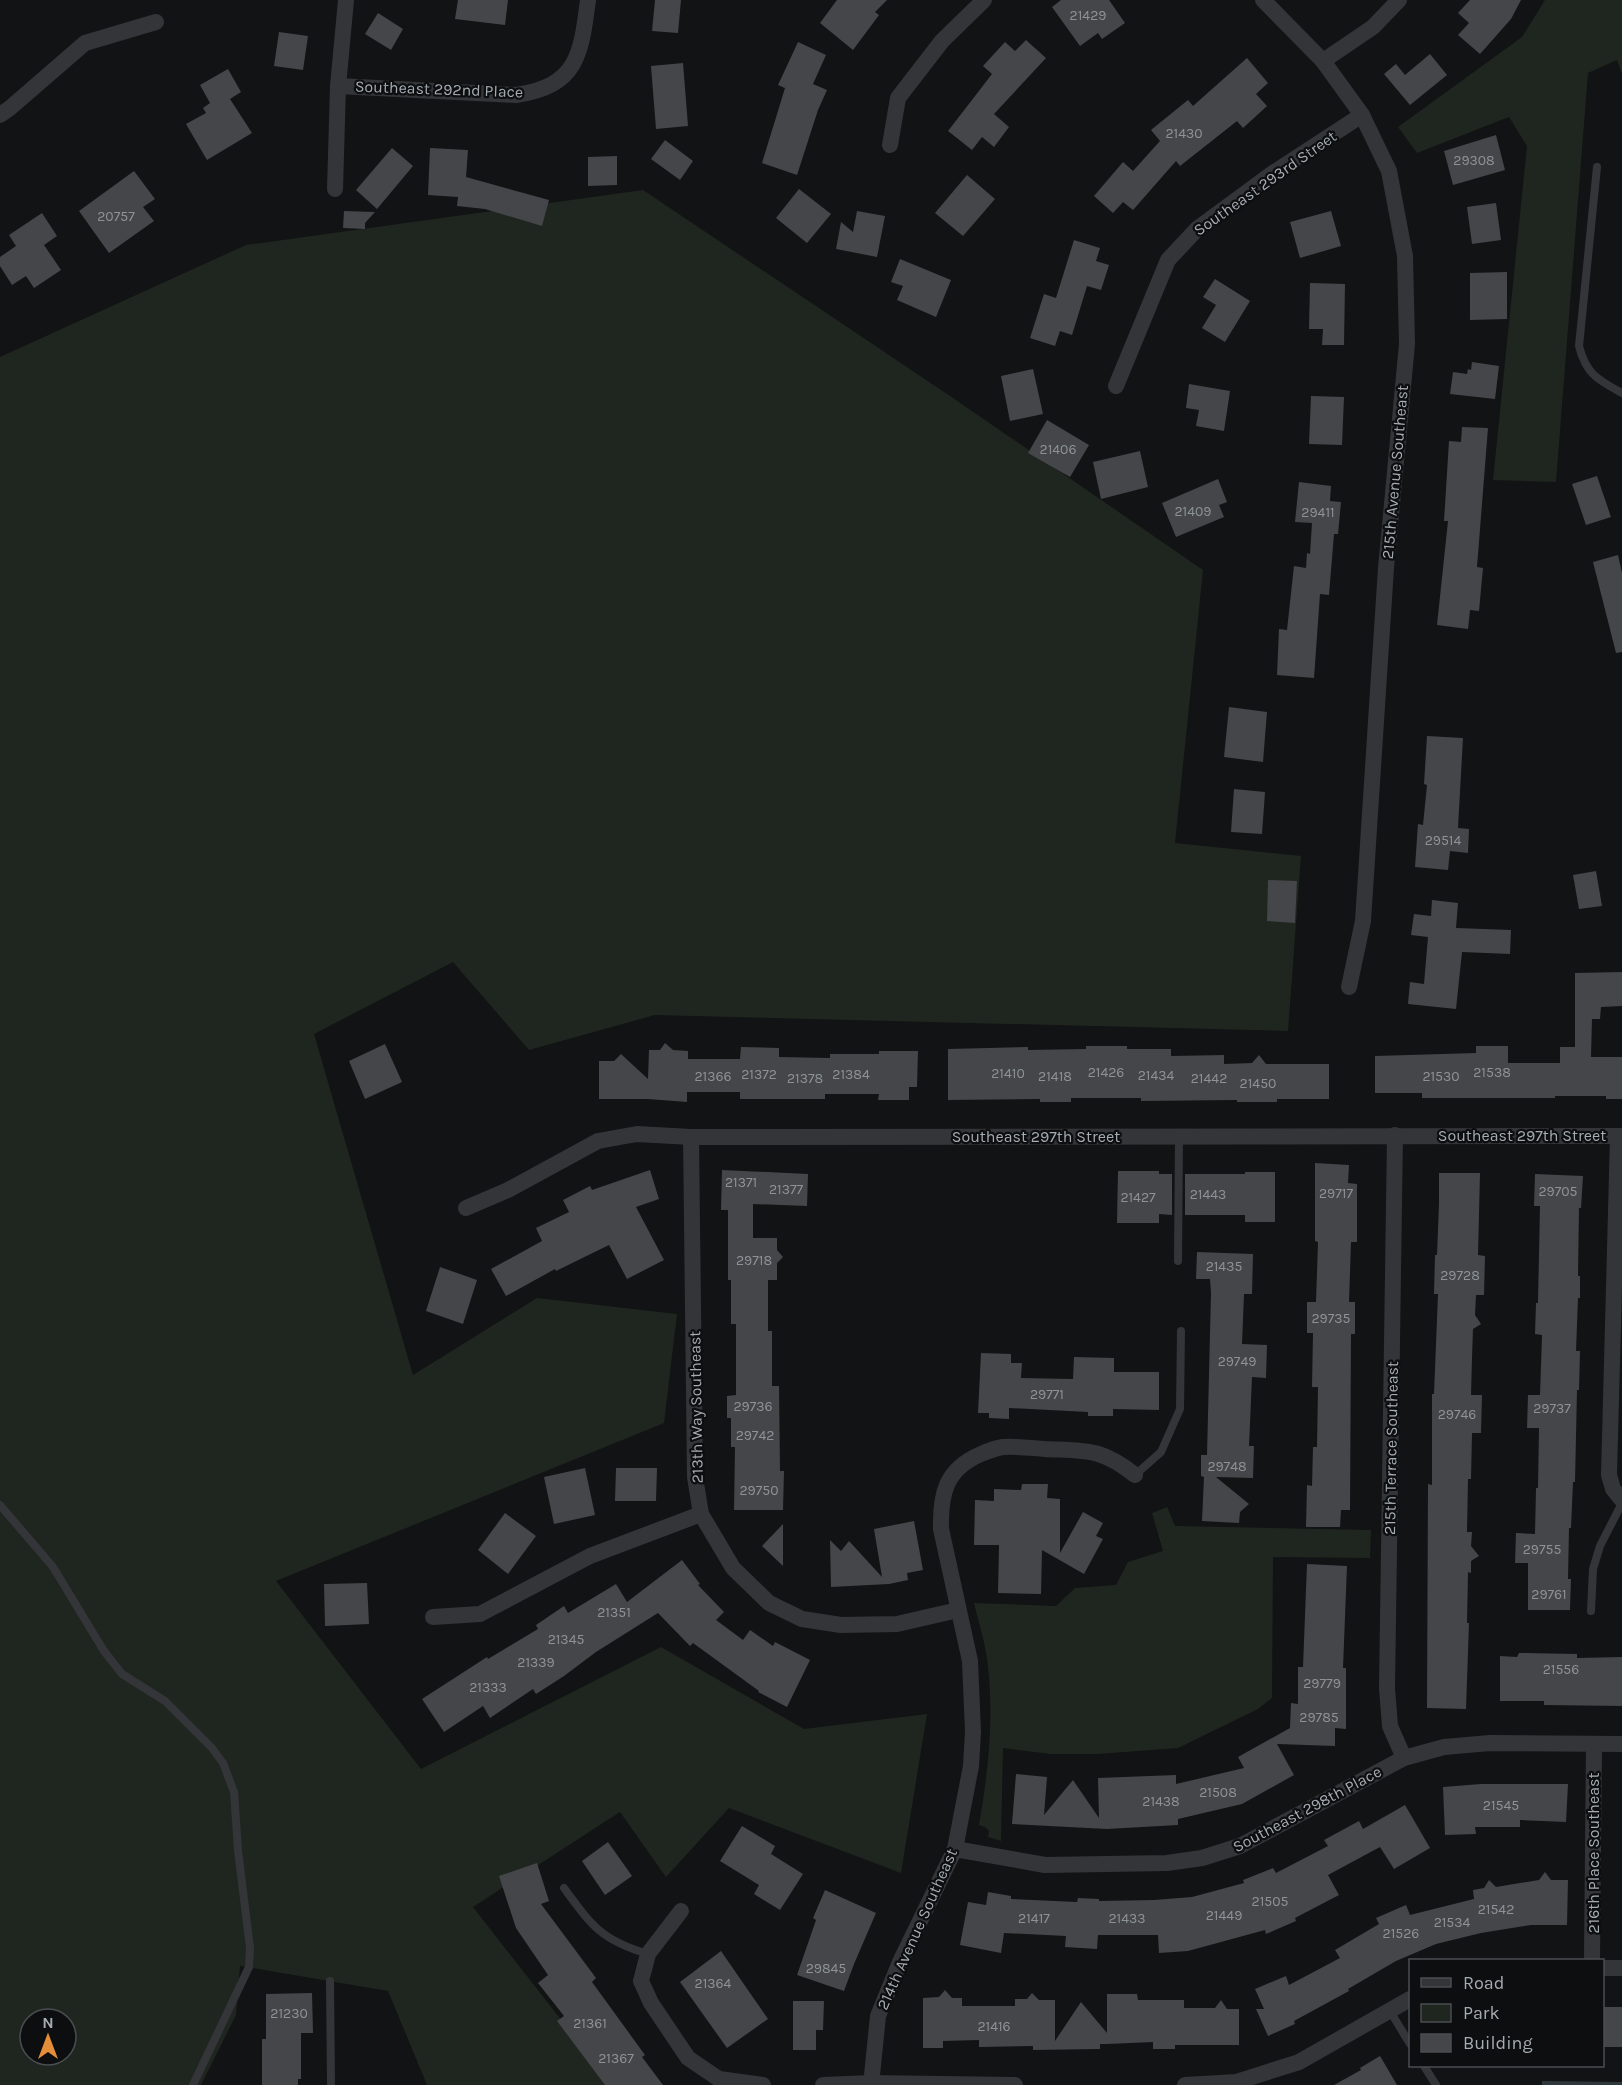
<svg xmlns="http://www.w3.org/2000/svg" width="1622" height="2085" font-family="Karla,sans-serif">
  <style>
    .green { fill: #1f261f; fill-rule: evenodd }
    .water { fill: #2d373c }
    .building { fill: #444649 }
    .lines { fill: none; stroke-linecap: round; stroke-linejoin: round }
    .service { stroke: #343539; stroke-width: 8 }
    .minor { stroke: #343539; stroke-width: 16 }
    .labels { text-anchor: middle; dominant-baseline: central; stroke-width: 4.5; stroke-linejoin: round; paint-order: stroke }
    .number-label { font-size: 14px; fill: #8d9298 }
    .street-label { font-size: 16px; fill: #a5acb3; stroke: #0d0e0f }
  </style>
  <rect width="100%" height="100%" fill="#121314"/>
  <!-- green -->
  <g class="green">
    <path d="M1545 0H1622V74L1617 60 1588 73 1556 482 1493 480 1527 146 1509 117 1417 153 1398 127 1522 37Z"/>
    <path d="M643 190 953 398 1203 570 1175 843 1301 856 1288 1031 655 1015 529 1050 453 962 314 1034 413 1375 537 1298 677 1314 664 1423 276 1581 421 1769 661 1647 804 1729 927 1714 901 1873 729 1808 666 1877 620 1812 473 1907 612 2085H427L388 1991 240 1966 236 2015 201 2085H0V357L246 245ZM30 2019H66V2055H30Z"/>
    <path d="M1167 1507 1175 1526 1371 1530 1370 1558 1273 1557 1272 1698 1258 1709 1178 1748 1098 1754H1051L1003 1748 1001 1841 988 1837 989 1831 985 1827 979 1825C988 1773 994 1720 988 1667 986 1645 979 1624 974 1603L1056 1606 1075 1588 1116 1585 1128 1562 1163 1551 1152 1513Z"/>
  </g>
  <!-- water -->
  <path class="water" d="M1542 2081 1622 2082V2085H1542Z"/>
  <!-- building -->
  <g class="building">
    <path d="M458 0H508L505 25 455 19Z"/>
    <path d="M655 0H681L678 33 652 31Z"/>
    <path d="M837 0H887L875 12 879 15 853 50 820 23Z"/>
    <path d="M1061 0H1109L1125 23 1102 39 1098 33 1080 46 1052 7Z"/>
    <path d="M1470 0H1521L1511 19 1480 54 1458 35 1469 23 1458 13Z"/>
    <path d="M378 13 403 29 391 50 365 34Z"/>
    <path d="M279 32 308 36 303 70 274 66Z"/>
    <path d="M1026 40 1046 58 994 114 1009 127 994 147 982 137 972 150 948 131 992 74 983 66 1005 42 1015 51Z"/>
    <path d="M798 42 826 55 813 84 827 90 818 110 797 175 762 163 785 88 778 85Z"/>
    <path d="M1430 54 1447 75 1410 105 1384 74 1396 64 1405 75Z"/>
    <path d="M1247 58 1268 83 1256 94 1267 106 1243 128 1237 121 1180 166 1176 161 1133 210 1123 202 1113 213 1094 196 1123 162 1133 171 1160 141 1151 130 1188 100 1193 106Z"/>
    <path d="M683 63 688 126 656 129 651 66Z"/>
    <path d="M228 69 241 92 230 99 252 133 207 160 186 124 206 113 203 108 210 103 200 85Z"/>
    <path d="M1496 135 1505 170 1453 185 1444 151Z"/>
    <path d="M665 140 693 161 680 180 651 159Z"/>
    <path d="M392 148 413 166 377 209 356 190Z"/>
    <path d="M430 148 468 150 466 177 549 200 542 226 485 209 457 206 458 197 428 195Z"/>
    <path d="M617 156V185L588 186V157Z"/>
    <path d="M134 171 155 199 143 207 154 221 109 253 79 211Z"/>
    <path d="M967 175 995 199 963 236 935 213Z"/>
    <path d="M799 189 831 214 807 243 776 218Z"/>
    <path d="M1496 203 1501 240 1472 244 1467 207Z"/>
    <path d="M344 211 375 212 365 223V229L343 228Z"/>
    <path d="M857 211 885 216 877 257 836 249 841 222 853 232Z"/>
    <path d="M1331 211 1341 246 1300 258 1290 222Z"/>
    <path d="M42 213 57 236 44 245 61 270 34 288 26 276 12 285 0 266V257L16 246 9 235Z"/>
    <path d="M1074 240 1100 248 1096 261 1109 265 1101 290 1087 286 1072 335 1060 331 1055 346 1030 338 1044 294 1056 298Z"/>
    <path d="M900 259 951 280 936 317 897 300 903 286 891 282Z"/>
    <path d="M1507 272V319L1470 320V273Z"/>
    <path d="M1215 279 1250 301 1225 342 1202 328 1216 305 1203 297Z"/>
    <path d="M1310 283 1345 284 1344 345H1322L1323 329H1309Z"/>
    <path d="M1472 362 1499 366 1495 399 1450 394 1453 372 1467 374 1468 369 1471 370Z"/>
    <path d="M1033 369 1043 414 1010 421 1001 376Z"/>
    <path d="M1189 384 1230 391 1224 431 1196 426 1199 410 1186 408Z"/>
    <path d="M1311 396 1344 397 1342 445 1309 444Z"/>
    <path d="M1047 420 1089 445 1070 477 1028 453Z"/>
    <path d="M1462 427 1488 428 1477 567 1483 568 1479 611 1470 610 1468 629 1437 625 1448 521H1444L1449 441 1461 442Z"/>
    <path d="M1140 451 1148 487 1101 499 1093 462Z"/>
    <path d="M1597 476 1611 517 1586 525 1572 484Z"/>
    <path d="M1218 479 1227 502 1219 505 1224 517 1176 537 1162 503Z"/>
    <path d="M1299 482 1331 486 1330 501 1341 502 1338 534H1334L1329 595 1320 594 1314 678 1277 675 1279 629 1287 630 1294 566 1306 568 1307 553 1310 554 1312 523 1295 522Z"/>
    <path d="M1618 555 1622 573V652L1616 653 1593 562Z"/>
    <path d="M1229 707 1267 712 1263 762 1224 757Z"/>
    <path d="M1427 736 1463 738 1458 828 1469 829 1468 853 1450 851 1448 870 1415 867 1418 824 1423 825 1427 785 1424 784Z"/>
    <path d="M1234 789 1265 792 1262 834 1231 832Z"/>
    <path d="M1596 871 1602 906 1579 909 1573 875Z"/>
    <path d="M1268 880 1297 881 1295 923 1267 921Z"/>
    <path d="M1432 900 1458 903 1456 928 1511 930 1510 954 1462 952 1456 1009 1408 1004 1410 982 1424 984 1428 937 1411 935 1414 914 1431 916Z"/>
    <path d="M1622 972V1006L1601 1007 1600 1019H1592L1591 1057H1622V1099H1606V1096H1555V1098H1422V1093H1375V1056L1476 1053V1046H1508V1063H1560V1047H1575V973Z"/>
    <path d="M665 1043 673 1050 688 1051V1059H740L741 1047 779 1048V1057L830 1058V1054H879V1051H918L917 1087H909V1100H878L879 1094H825V1099H740V1092H687V1102L648 1099H599V1061H614L621 1054 648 1079 649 1050H660Z"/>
    <path d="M385 1044 402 1082 365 1099 349 1061Z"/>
    <path d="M1086 1046H1127V1049H1171V1056L1224 1055V1064L1252 1063 1259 1055 1266 1064H1329V1099H1277V1102H1237V1100L1141 1101V1098H1071V1102H1040V1099L948 1100V1049L1028 1047V1050L1086 1049Z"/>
    <path d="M1315 1163 1349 1165 1348 1183 1357 1184V1242H1351L1349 1302H1355V1334H1351L1350 1510H1341L1340 1527H1306L1307 1485 1312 1486 1313 1447H1317L1318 1387H1312L1313 1333H1307V1302H1316L1318 1242 1315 1241Z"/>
    <path d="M650 1170 659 1199 636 1207 664 1260 627 1279 609 1245 556 1271 555 1269 506 1296 491 1269 542 1241 536 1228 569 1212 563 1200 590 1186 592 1190Z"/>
    <path d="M722 1170 808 1174 807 1206 753 1204V1238H777V1250L783 1257 777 1263V1280H768V1331H772V1386H779L780 1471H784L783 1510H734L735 1447H731V1418H727V1396L736 1395V1324H731V1280H728V1210H721Z"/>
    <path d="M1118 1171H1159V1174H1172V1215L1159 1214V1223H1117Z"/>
    <path d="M1245 1172H1275V1222H1245V1215H1185V1174H1245Z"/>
    <path d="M1439 1173H1480L1478 1255 1485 1256 1484 1295H1476L1475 1315 1481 1324 1473 1329 1472 1358 1471 1395H1482L1481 1433H1472L1471 1479H1468L1467 1532H1472L1471 1546 1479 1556 1471 1561V1573L1468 1572 1467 1623H1469L1466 1709 1427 1708 1428 1484 1432 1485V1394H1434L1438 1294H1434L1435 1255H1437L1439 1204Z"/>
    <path d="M1535 1174 1583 1176 1581 1208H1579L1578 1276H1580V1298H1578L1576 1351H1580L1579 1390H1577L1575 1482H1573L1571 1528H1569L1568 1579H1571L1570 1610H1528V1563H1515L1516 1533 1535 1534 1536 1488H1538L1539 1428H1527L1528 1395H1540L1542 1335 1535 1334 1536 1303H1538L1540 1206H1534Z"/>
    <path d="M1197 1252 1253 1254 1252 1294H1244L1242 1344 1267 1345 1266 1378 1252 1377 1249 1446H1254L1253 1478 1216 1477 1249 1504 1240 1512 1239 1523 1202 1521 1204 1477 1201 1476V1455H1207L1211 1293 1210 1279H1196Z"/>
    <path d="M440 1267 477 1280 463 1324 426 1311Z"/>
    <path d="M981 1353 1011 1354V1363H1022L1021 1378 1073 1379 1074 1357 1114 1358V1372H1159V1410L1113 1409V1416H1088V1412L1009 1408V1419L989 1418V1413H978Z"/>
    <path d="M585 1468 595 1515 554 1524 544 1477Z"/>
    <path d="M616 1468H657L656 1501H615Z"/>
    <path d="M1022 1484H1048L1047 1498 1060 1499V1553L1083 1512 1103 1523 1096 1536 1103 1539 1084 1574 1042 1550 1041 1594 998 1593 999 1545H974L975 1500 994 1501V1489L1021 1490Z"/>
    <path d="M505 1513 536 1536 508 1574 478 1550Z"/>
    <path d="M914 1521 923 1570 907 1573 908 1580 889 1584 831 1587 830 1540 841 1551 849 1541 882 1577 874 1529Z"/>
    <path d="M783 1524V1566L762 1546Z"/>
    <path d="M682 1560 700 1584 698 1585 724 1612 716 1620 743 1640 750 1630 773 1646 775 1642 810 1660 787 1707 758 1692 759 1691 693 1643 690 1646 658 1613 596 1652 564 1676 536 1694 533 1689 490 1718 483 1706 444 1732 422 1699 487 1657 488 1659 538 1629 536 1625 564 1606 568 1613 616 1584 627 1602Z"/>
    <path d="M1307 1564 1347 1566 1343 1668H1346V1729L1335 1728V1746L1277 1744 1294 1775 1242 1804 1178 1819V1825L1107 1829 1012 1824 1016 1774 1047 1777 1044 1815 1073 1780 1099 1818 1098 1778 1176 1775V1784L1244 1768 1238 1757 1290 1728 1291 1703 1298 1704V1667H1303Z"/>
    <path d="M367 1583 369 1624 325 1626 324 1584Z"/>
    <path d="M1519 1653 1577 1654V1658L1622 1657V1706L1544 1705V1701H1500V1656L1517 1657Z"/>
    <path d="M1481 1784H1568L1566 1822 1520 1820V1827H1475L1476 1834 1445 1835 1443 1787Z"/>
    <path d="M1405 1805 1430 1848 1394 1869 1380 1847 1328 1875 1339 1895 1295 1918 1296 1921 1266 1934 1265 1930 1188 1951 1159 1953 1158 1935H1098L1097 1949 1065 1947 1066 1936 1004 1933 1001 1953 960 1945 968 1902 986 1905 988 1892 1011 1896V1899L1077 1902 1078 1898 1099 1899V1901L1154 1900 1192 1897 1244 1883 1243 1880 1273 1868 1276 1873 1328 1846 1324 1840 1359 1821 1363 1829Z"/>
    <path d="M742 1826 775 1846 771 1854 803 1874 780 1910 754 1894 759 1885 720 1861Z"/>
    <path d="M608 1842 632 1876 605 1895 582 1861Z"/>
    <path d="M537 1863 549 1901 541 1904 596 1978 592 1982 645 2055 642 2057 663 2085H605L557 2021 564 2016 538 1983 548 1975 516 1928 499 1876Z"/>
    <path d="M1545 1872 1551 1880H1568L1567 1925H1531L1481 1933 1436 1944 1396 1961 1348 1989 1349 1991 1294 2021 1295 2024 1268 2036 1256 2009H1264L1255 1989 1286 1976 1289 1985 1340 1958 1335 1950 1379 1924 1376 1918 1406 1905 1410 1915 1474 1899 1473 1890 1484 1888 1489 1880 1496 1887 1539 1880Z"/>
    <path d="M825 1890 876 1913 854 1964 844 1991 797 1975 816 1920 813 1918Z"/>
    <path d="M721 1951 768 2019 727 2048 680 1982Z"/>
    <path d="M945 1990 952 1998H962V2006H1015V1999H1027L1032 1993 1039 2000H1055V2041L1081 2002 1107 2033V1994H1137L1138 2000H1184V2008H1215L1221 2000 1227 2009H1239V2045H1175V2049H1153V2042L1107 2044H1100V2049L1033 2050V2046L979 2047V2040L943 2041V2048H923V1998L939 1997Z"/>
    <path d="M312 1993 313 2033H301V2079H298V2085H262V2039H266V1994Z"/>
    <path d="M793 2001H824L823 2030H816V2050H793Z"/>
    <rect x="1602" y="2007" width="20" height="40"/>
    <path d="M1380 2056 1397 2085H1334L1361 2070 1360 2068Z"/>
  </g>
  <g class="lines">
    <!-- service -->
    <g class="service">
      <path d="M1597 167 1579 346C1586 374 1598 380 1622 393"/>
      <path d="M1178 1261 1179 1136"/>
      <path d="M1135 1475 1161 1452 1180 1409 1181 1331"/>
      <path d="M0 1505 53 1567 104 1651 122 1674 165 1701 212 1748 223 1763 234 1792 238 1850 250 1948 249 1967 193 2085"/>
      <path d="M1591 1611 1593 1569 1600 1546 1622 1503"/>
      <path d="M564 1888C592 1926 601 1940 648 1954"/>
      <path d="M330 1981 331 2085"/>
      <path d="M1390 2011 1410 2044"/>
      <path d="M1424 2066 1436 2085"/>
    </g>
    <!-- minor -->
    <g class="minor">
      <path d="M1263 0 1323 61 1362 115 1389 171 1405 256 1407 344 1386 568 1363 921 1349 987"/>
      <path d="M1323 61 1373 27 1399 0"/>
      <path d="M338 86 516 95C578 86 581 54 588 0"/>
      <path d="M0 115 10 108 85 43 156 22"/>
      <path d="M890 145 898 98 942 41 984 0"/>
      <path d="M335 189 338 86 346 0"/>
      <path d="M1116 386 1168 260 1197 229 1273 173 1362 115"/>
      <path d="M1395 1135 1387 1688 1390 1726 1404 1758"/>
      <path d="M1618 1136 1609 1475 1613 1489 1622 1500"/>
      <path d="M691 1137 695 1477 701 1514 733 1568 769 1603 802 1619 841 1625 897 1624 958 1610"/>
      <path d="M466 1208 508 1190 598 1141 637 1134 691 1137 1622 1136"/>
      <path d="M433 1617 480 1614 590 1556 701 1514"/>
      <path d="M955 1849 1045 1865 1167 1863 1202 1858 1240 1846 1404 1758 1444 1747 1490 1743 1622 1744"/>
      <path d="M681 1911 648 1954 641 1981 651 2003 688 2058 719 2079 763 2085"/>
      <path d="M1592 1960 1594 1745"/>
      <path d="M1602 1968H1622"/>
      <path d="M823 2085 871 2083 1015 2085"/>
      <path d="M871 2085 878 2016 900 1962 955 1849 971 1766 973 1732 970 1661 941 1529C940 1493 946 1469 981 1454 988 1451 996 1448 1003 1447 1017 1446 1031 1448 1045 1449 1087 1451 1101 1448 1135 1475"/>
      <path d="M1185 2085 1236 2082 1299 2062 1410 1999"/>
    </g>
  </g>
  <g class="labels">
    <!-- number labels -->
    <g class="number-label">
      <text x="1088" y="15">21429</text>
      <text x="1184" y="133">21430</text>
      <text x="1474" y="160">29308</text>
      <text x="116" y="216">20757</text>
      <text x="1058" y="449">21406</text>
      <text x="1193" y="511">21409</text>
      <text x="1318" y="512">29411</text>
      <text x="1443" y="840">29514</text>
      <text x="1106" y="1072">21426</text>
      <text x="1492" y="1072">21538</text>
      <text x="1008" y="1073">21410</text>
      <text x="759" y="1074">21372</text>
      <text x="851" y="1074">21384</text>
      <text x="1156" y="1075">21434</text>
      <text x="713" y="1076">21366</text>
      <text x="1055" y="1076">21418</text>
      <text x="1441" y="1076">21530</text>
      <text x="805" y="1078">21378</text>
      <text x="1209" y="1078">21442</text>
      <text x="1258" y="1083">21450</text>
      <text x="741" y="1182">21371</text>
      <text x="786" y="1189">21377</text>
      <text x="1558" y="1191">29705</text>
      <text x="1336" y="1193">29717</text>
      <text x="1208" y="1194">21443</text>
      <text x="1138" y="1197">21427</text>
      <text x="754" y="1260">29718</text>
      <text x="1224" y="1266">21435</text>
      <text x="1460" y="1275">29728</text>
      <text x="1331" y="1318">29735</text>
      <text x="1237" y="1361">29749</text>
      <text x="1047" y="1394">29771</text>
      <text x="753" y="1406">29736</text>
      <text x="1552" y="1408">29737</text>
      <text x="1457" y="1414">29746</text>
      <text x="755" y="1435">29742</text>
      <text x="1227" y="1466">29748</text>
      <text x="759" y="1490">29750</text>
      <text x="1542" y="1549">29755</text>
      <text x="1549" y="1594">29761</text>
      <text x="614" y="1612">21351</text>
      <text x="566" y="1639">21345</text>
      <text x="536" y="1662">21339</text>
      <text x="1561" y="1669">21556</text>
      <text x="1322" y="1683">29779</text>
      <text x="488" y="1687">21333</text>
      <text x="1319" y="1717">29785</text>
      <text x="1218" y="1792">21508</text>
      <text x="1161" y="1801">21438</text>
      <text x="1501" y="1805">21545</text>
      <text x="1270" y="1901">21505</text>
      <text x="1496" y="1909">21542</text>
      <text x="1224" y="1915">21449</text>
      <text x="1034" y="1918">21417</text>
      <text x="1127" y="1918">21433</text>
      <text x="1452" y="1922">21534</text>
      <text x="1401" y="1933">21526</text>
      <text x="826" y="1968">29845</text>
      <text x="713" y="1983">21364</text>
      <text x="289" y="2013">21230</text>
      <text x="590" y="2023">21361</text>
      <text x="994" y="2026">21416</text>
      <text x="616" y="2058">21367</text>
    </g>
    <!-- street labels -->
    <g class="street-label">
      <text transform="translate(439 89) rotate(2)">Southeast 292nd Place</text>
      <text transform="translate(1265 183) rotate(-35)">Southeast 293rd Street</text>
      <text transform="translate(1395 472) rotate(-85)">215th Avenue Southeast</text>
      <text x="1522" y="1135">Southeast 297th Street</text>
      <text x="1036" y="1136">Southeast 297th Street</text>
      <text transform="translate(696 1407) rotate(-91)">213th Way Southeast</text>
      <text transform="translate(1391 1448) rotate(-89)">215th Terrace Southeast</text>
      <text transform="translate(1307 1809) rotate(-28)">Southeast 298th Place</text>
      <text transform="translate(1593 1853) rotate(-90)">216th Place Southeast</text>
      <text transform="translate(917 1929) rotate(-66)">214th Avenue Southeast</text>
    </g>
  </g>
  <!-- legend -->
  <rect x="1409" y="1959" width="195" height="108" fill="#0d0e0f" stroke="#4a4d51" stroke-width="1.5"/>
  <rect x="1421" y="1978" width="30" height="9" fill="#343539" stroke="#4a4d51" stroke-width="1.5"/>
  <text x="1463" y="1989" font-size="18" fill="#a5acb3">Road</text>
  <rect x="1421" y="2004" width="30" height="18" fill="#1f261f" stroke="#4a4d51" stroke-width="1.5"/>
  <text x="1463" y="2019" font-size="18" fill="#a5acb3">Park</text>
  <rect x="1421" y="2034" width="30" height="18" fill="#444649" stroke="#4a4d51" stroke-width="1.5"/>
  <text x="1463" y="2049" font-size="18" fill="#a5acb3">Building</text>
  <!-- north arrow -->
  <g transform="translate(48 2037)"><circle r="28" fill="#0d0e0f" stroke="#4a4d51" stroke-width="1.5"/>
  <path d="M0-4.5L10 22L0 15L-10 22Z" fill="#e58e39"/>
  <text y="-9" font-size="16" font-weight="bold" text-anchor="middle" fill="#a5acb3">N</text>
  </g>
</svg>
